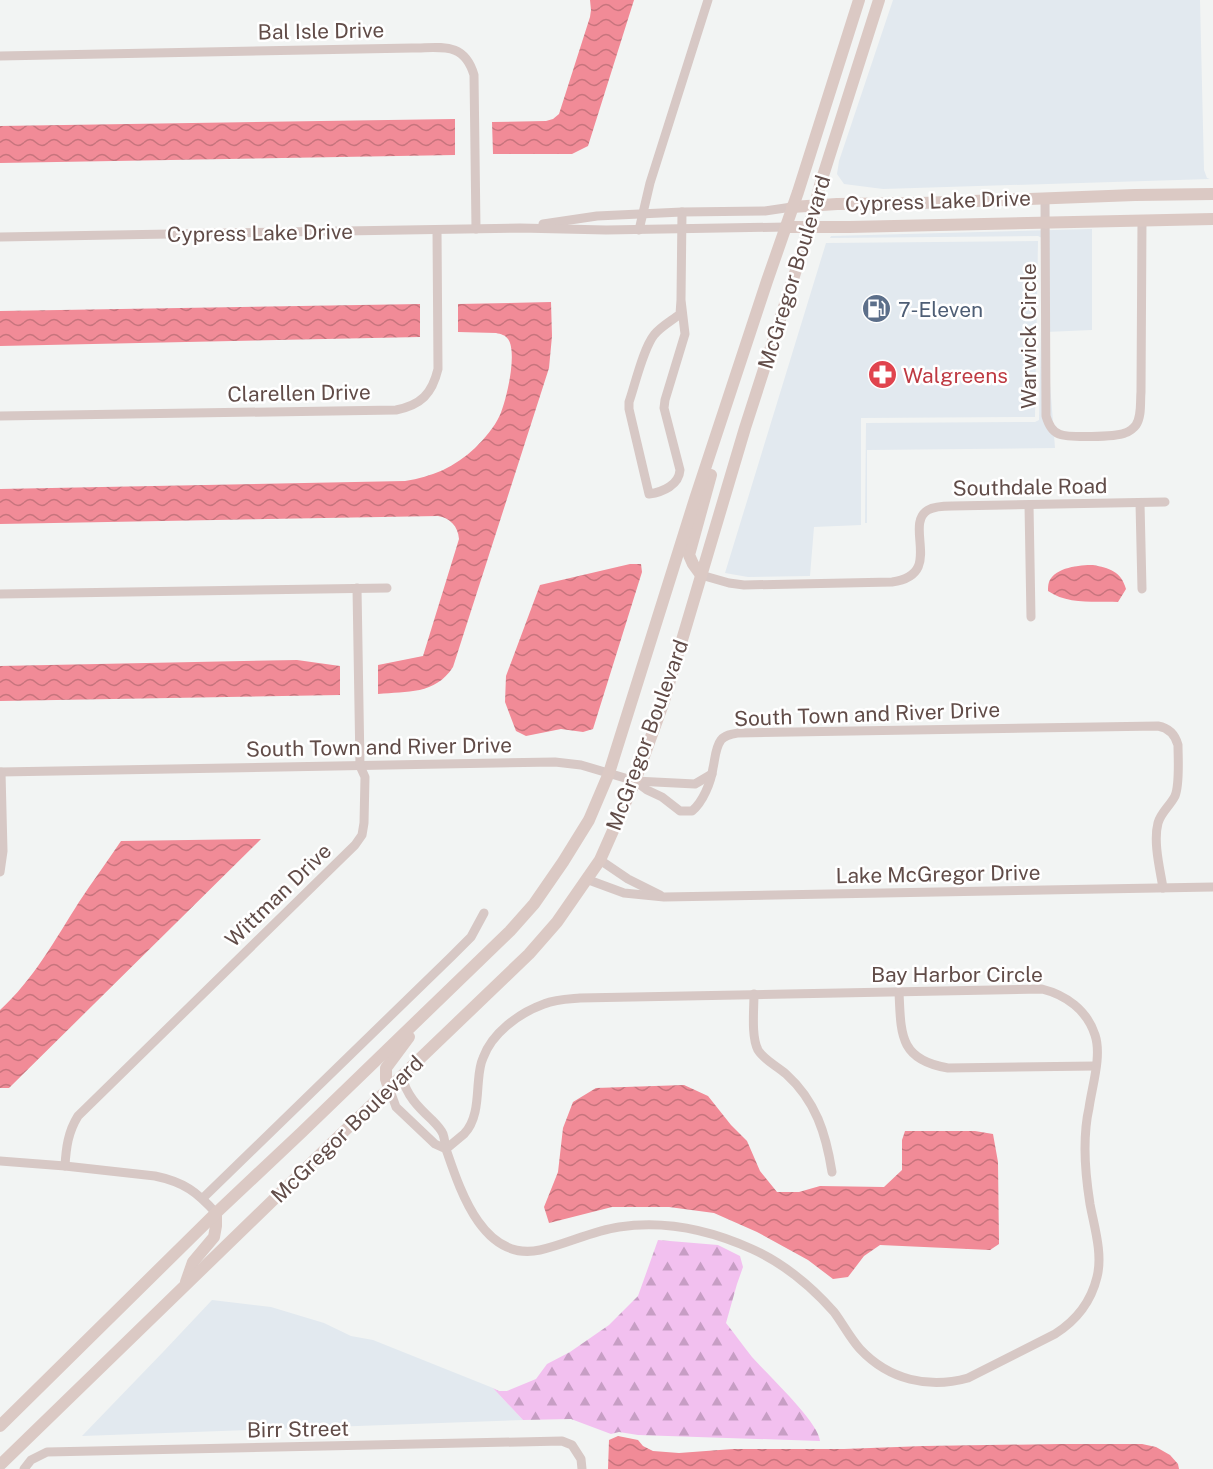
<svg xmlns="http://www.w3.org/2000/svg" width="1213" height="1469" font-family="'Public Sans',sans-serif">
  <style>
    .commercial { fill: #e2e9ef }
    .forest { fill: url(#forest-firs) }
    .water { fill: url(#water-waves) }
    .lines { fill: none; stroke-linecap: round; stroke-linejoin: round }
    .street { stroke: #d7c8c5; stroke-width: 9 }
    .secondary { stroke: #dbc9c4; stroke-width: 12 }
    .labels { text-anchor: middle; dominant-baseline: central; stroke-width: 5; stroke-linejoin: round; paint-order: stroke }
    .street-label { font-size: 21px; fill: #614c48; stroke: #fff }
    .service-label { font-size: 21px; fill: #4e5e75; stroke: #fff; text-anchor: start }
    .health-label { font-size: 21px; fill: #be3a42; stroke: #fff; text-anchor: start }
  </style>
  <defs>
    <pattern id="forest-firs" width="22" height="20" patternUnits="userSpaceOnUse" patternTransform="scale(1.5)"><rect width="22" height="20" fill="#f2c0ef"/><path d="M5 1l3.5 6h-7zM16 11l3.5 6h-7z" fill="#c79ec4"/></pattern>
    <pattern id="water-waves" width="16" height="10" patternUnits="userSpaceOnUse" patternTransform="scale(1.5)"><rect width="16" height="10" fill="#f18b97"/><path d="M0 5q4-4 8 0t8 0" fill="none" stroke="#c7747d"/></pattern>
  </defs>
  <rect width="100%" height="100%" fill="#f2f4f3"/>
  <!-- commercial -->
  <g class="commercial">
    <path d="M893 0H1200L1204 170 1207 178 1210 179 883 189 844 184 837 174 839 161Z"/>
    <path d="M1092 229V330L1046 332 1055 448 867 450V523H865L866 423 1035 422 1039 420 1043 241 1042 238 1038 236 830 238 831 236Z"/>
    <path d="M1038 241 1035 417 861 418V525L814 527 810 576 748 577 725 573 826 243Z"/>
    <path d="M212 1300 271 1307 324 1323 351 1336 373 1340 493 1388 523 1420 82 1436 164 1351Z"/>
  </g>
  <!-- forest -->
  <path class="forest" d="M658 1240 718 1245 740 1256 743 1267 737 1284 726 1323C735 1334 743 1346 752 1357 766 1373 819 1422 820 1441L638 1435 619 1432 611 1434 571 1419 523 1420 493 1388 499 1391H507L536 1379 547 1364 570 1352 609 1325 638 1296Z"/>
  <!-- water -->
  <g class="water">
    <path d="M590 0H634L588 146 572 154H493L492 122 546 121 553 119 559 114 590 17 591 10Z"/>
    <path d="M455 119V155L0 163V126Z"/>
    <path d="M551 302 552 336 549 368 453 667C435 695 407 691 378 694V665L423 656 459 539C458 526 450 518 438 516L0 524V489L405 481C432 477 455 467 475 448 484 439 494 428 500 415 506 401 518 353 508 339 505 335 501 334 496 333L458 332V304Z"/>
    <path d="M420 304V337L0 346V311Z"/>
    <path d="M630 564H641L642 572 593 729 583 732 561 729 526 736 516 731 505 702 506 676 540 585Z"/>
    <path d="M1093 565C1109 568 1121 571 1126 589L1118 602C1095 601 1068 605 1048 591 1048 588 1048 585 1049 582 1055 567 1080 565 1093 565Z"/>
    <path d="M297 660 340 666V695L0 701V666Z"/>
    <path d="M261 839 9 1088H0V1010C33 980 55 940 79 902 92 882 107 862 121 841Z"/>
    <path d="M684 1085 708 1096 731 1125 747 1141 760 1171 777 1192H799L820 1186 884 1187 902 1170V1140L905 1131H975L993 1134 998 1162 999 1244 990 1250 880 1245 864 1256 848 1277 833 1279 808 1260 757 1232 714 1213 669 1207H612L549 1223 544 1207 558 1172 563 1128 573 1102 596 1088Z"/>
    <path d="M618 1436 638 1440 643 1446 653 1451 679 1453 733 1449H844L924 1446 1059 1444H1142L1156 1447 1170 1455 1178 1464 1179 1469H608L609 1440Z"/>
  </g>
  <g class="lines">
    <!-- street -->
    <g class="street">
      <path d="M0 56 412 48C441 48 464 41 474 75L476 229"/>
      <path d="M1045 198 1046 416C1048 423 1051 431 1059 434 1068 438 1115 437 1125 433 1129 432 1134 428 1136 425 1142 416 1140 402 1141 392L1142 220"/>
      <path d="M543 224 597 216 682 212 765 211 792 207"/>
      <path d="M639 230 650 183 708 0"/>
      <path d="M0 237 520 228 606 230 786 227"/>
      <path d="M681 300 685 334 665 400 664 408 680 470C679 485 663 492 649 494L629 409V402C635 385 643 349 654 335 660 327 671 321 680 314L681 300 682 212"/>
      <path d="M0 416 396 410C421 405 432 394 438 369L437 230"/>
      <path d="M1140 503 1142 589"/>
      <path d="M1029 505 1031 617"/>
      <path d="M701 575 729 583 744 585 892 582C945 575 903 525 928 510 935 506 945 506 952 506L1165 502"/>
      <path d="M0 594 387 588"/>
      <path d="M0 772 555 762 581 765 635 781 695 784 712 774"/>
      <path d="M635 781 647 790 662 797 680 811H692C703 802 711 782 713 768 715 760 715 748 721 740 725 735 732 734 738 733L1158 726C1169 728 1175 734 1178 745 1178 758 1180 784 1175 796 1170 806 1161 812 1158 823 1153 842 1160 869 1163 888"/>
      <path d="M600 860 628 879 660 895"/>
      <path d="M0 872 3 851 1 772"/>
      <path d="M586 879 624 893 664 897 1213 887"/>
      <path d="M899 992C901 1034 899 1060 948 1068L1095 1066"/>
      <path d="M754 994C754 1009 751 1037 758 1050 764 1060 777 1066 786 1074 816 1101 826 1134 832 1172"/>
      <path d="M402 1076C406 1095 418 1107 432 1120 436 1124 441 1129 443 1134 445 1140 445 1146 447 1152 461 1193 484 1262 540 1250 567 1244 592 1231 619 1227 664 1220 710 1230 752 1249 783 1263 811 1286 834 1312 843 1324 850 1338 860 1349 889 1380 929 1389 968 1378L1055 1334C1077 1320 1091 1302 1097 1277 1103 1254 1094 1226 1090 1204 1087 1185 1085 1167 1085 1149 1085 1135 1086 1121 1089 1108 1092 1086 1102 1056 1095 1035 1087 1010 1066 995 1042 989L580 998C568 999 556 999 544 1004 519 1013 492 1033 483 1058 479 1067 479 1076 478 1086 477 1102 476 1122 464 1134 458 1139 452 1144 446 1149"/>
      <path d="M389 1088 396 1107 435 1144 446 1149"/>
      <path d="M0 1161 65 1166 155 1176C184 1182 197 1192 216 1213"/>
      <path d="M65 1166C66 1148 68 1132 78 1116L355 845 362 835 364 823 365 777 360 766 357 588"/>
      <path d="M203 1198 451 957 471 937 484 913"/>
      <path d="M24 1469 31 1460 47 1452 562 1441 572 1445 581 1459 582 1469"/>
    </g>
    <!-- secondary -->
    <g class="secondary">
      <path d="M792 207 837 204 921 203 1135 195 1213 194"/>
      <path d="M786 227H849L1213 219"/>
      <path d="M701 575 693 564 689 555 711 475"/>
      <path d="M389 1088 386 1079V1068L409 1037"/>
      <path d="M186 1282 193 1262 214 1237 216 1226V1213"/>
      <path d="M0 1426 216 1213 302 1132 510 931 534 904 563 862 589 820 609 773 695 499 767 281 798 192 859 0"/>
      <path d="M0 1465 333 1142 529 954 557 922 600 860 635 781 663 704 745 428 805 242 821 182 879 0"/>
    </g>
  </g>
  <!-- icons -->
  <defs>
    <symbol id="fuel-disc" viewBox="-11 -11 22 22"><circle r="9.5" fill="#5c6f8a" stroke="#fff"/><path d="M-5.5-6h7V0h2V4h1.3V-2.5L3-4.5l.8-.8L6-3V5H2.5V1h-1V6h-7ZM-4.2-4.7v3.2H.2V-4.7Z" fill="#fff"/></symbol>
    <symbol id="pharmacy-disc" viewBox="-11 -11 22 22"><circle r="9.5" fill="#e0444e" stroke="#fff"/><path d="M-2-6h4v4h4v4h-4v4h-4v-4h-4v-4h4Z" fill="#fff"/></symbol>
  </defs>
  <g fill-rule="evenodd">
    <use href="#fuel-disc" x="860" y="292" width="33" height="33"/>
    <use href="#pharmacy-disc" x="866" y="358" width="33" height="33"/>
  </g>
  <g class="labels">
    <!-- street labels -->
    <g class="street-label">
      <text transform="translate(321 31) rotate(-1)">Bal Isle Drive</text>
      <text transform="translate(938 201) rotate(-2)">Cypress Lake Drive</text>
      <text transform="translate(260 233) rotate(-1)">Cypress Lake Drive</text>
      <text transform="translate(794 272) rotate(-73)">McGregor Boulevard</text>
      <text transform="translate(1028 336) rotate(-90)">Warwick Circle</text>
      <text transform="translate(299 393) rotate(-1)">Clarellen Drive</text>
      <text transform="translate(1030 487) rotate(-1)">Southdale Road</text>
      <text transform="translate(867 714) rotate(-2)">South Town and River Drive</text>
      <text transform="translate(647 735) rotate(-70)">McGregor Boulevard</text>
      <text transform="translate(379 747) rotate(-1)">South Town and River Drive</text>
      <text transform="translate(938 874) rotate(-1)">Lake McGregor Drive</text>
      <text transform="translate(278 895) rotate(-44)">Wittman Drive</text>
      <text x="957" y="974">Bay Harbor Circle</text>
      <text transform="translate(347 1129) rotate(-44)">McGregor Boulevard</text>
      <text transform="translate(298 1429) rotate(-1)">Birr Street</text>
    </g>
    <!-- service labels -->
    <g class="service-label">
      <text x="898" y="309">7-Eleven</text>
    </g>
    <!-- health labels -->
    <g class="health-label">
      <text x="903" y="375">Walgreens</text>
    </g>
  </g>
</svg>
